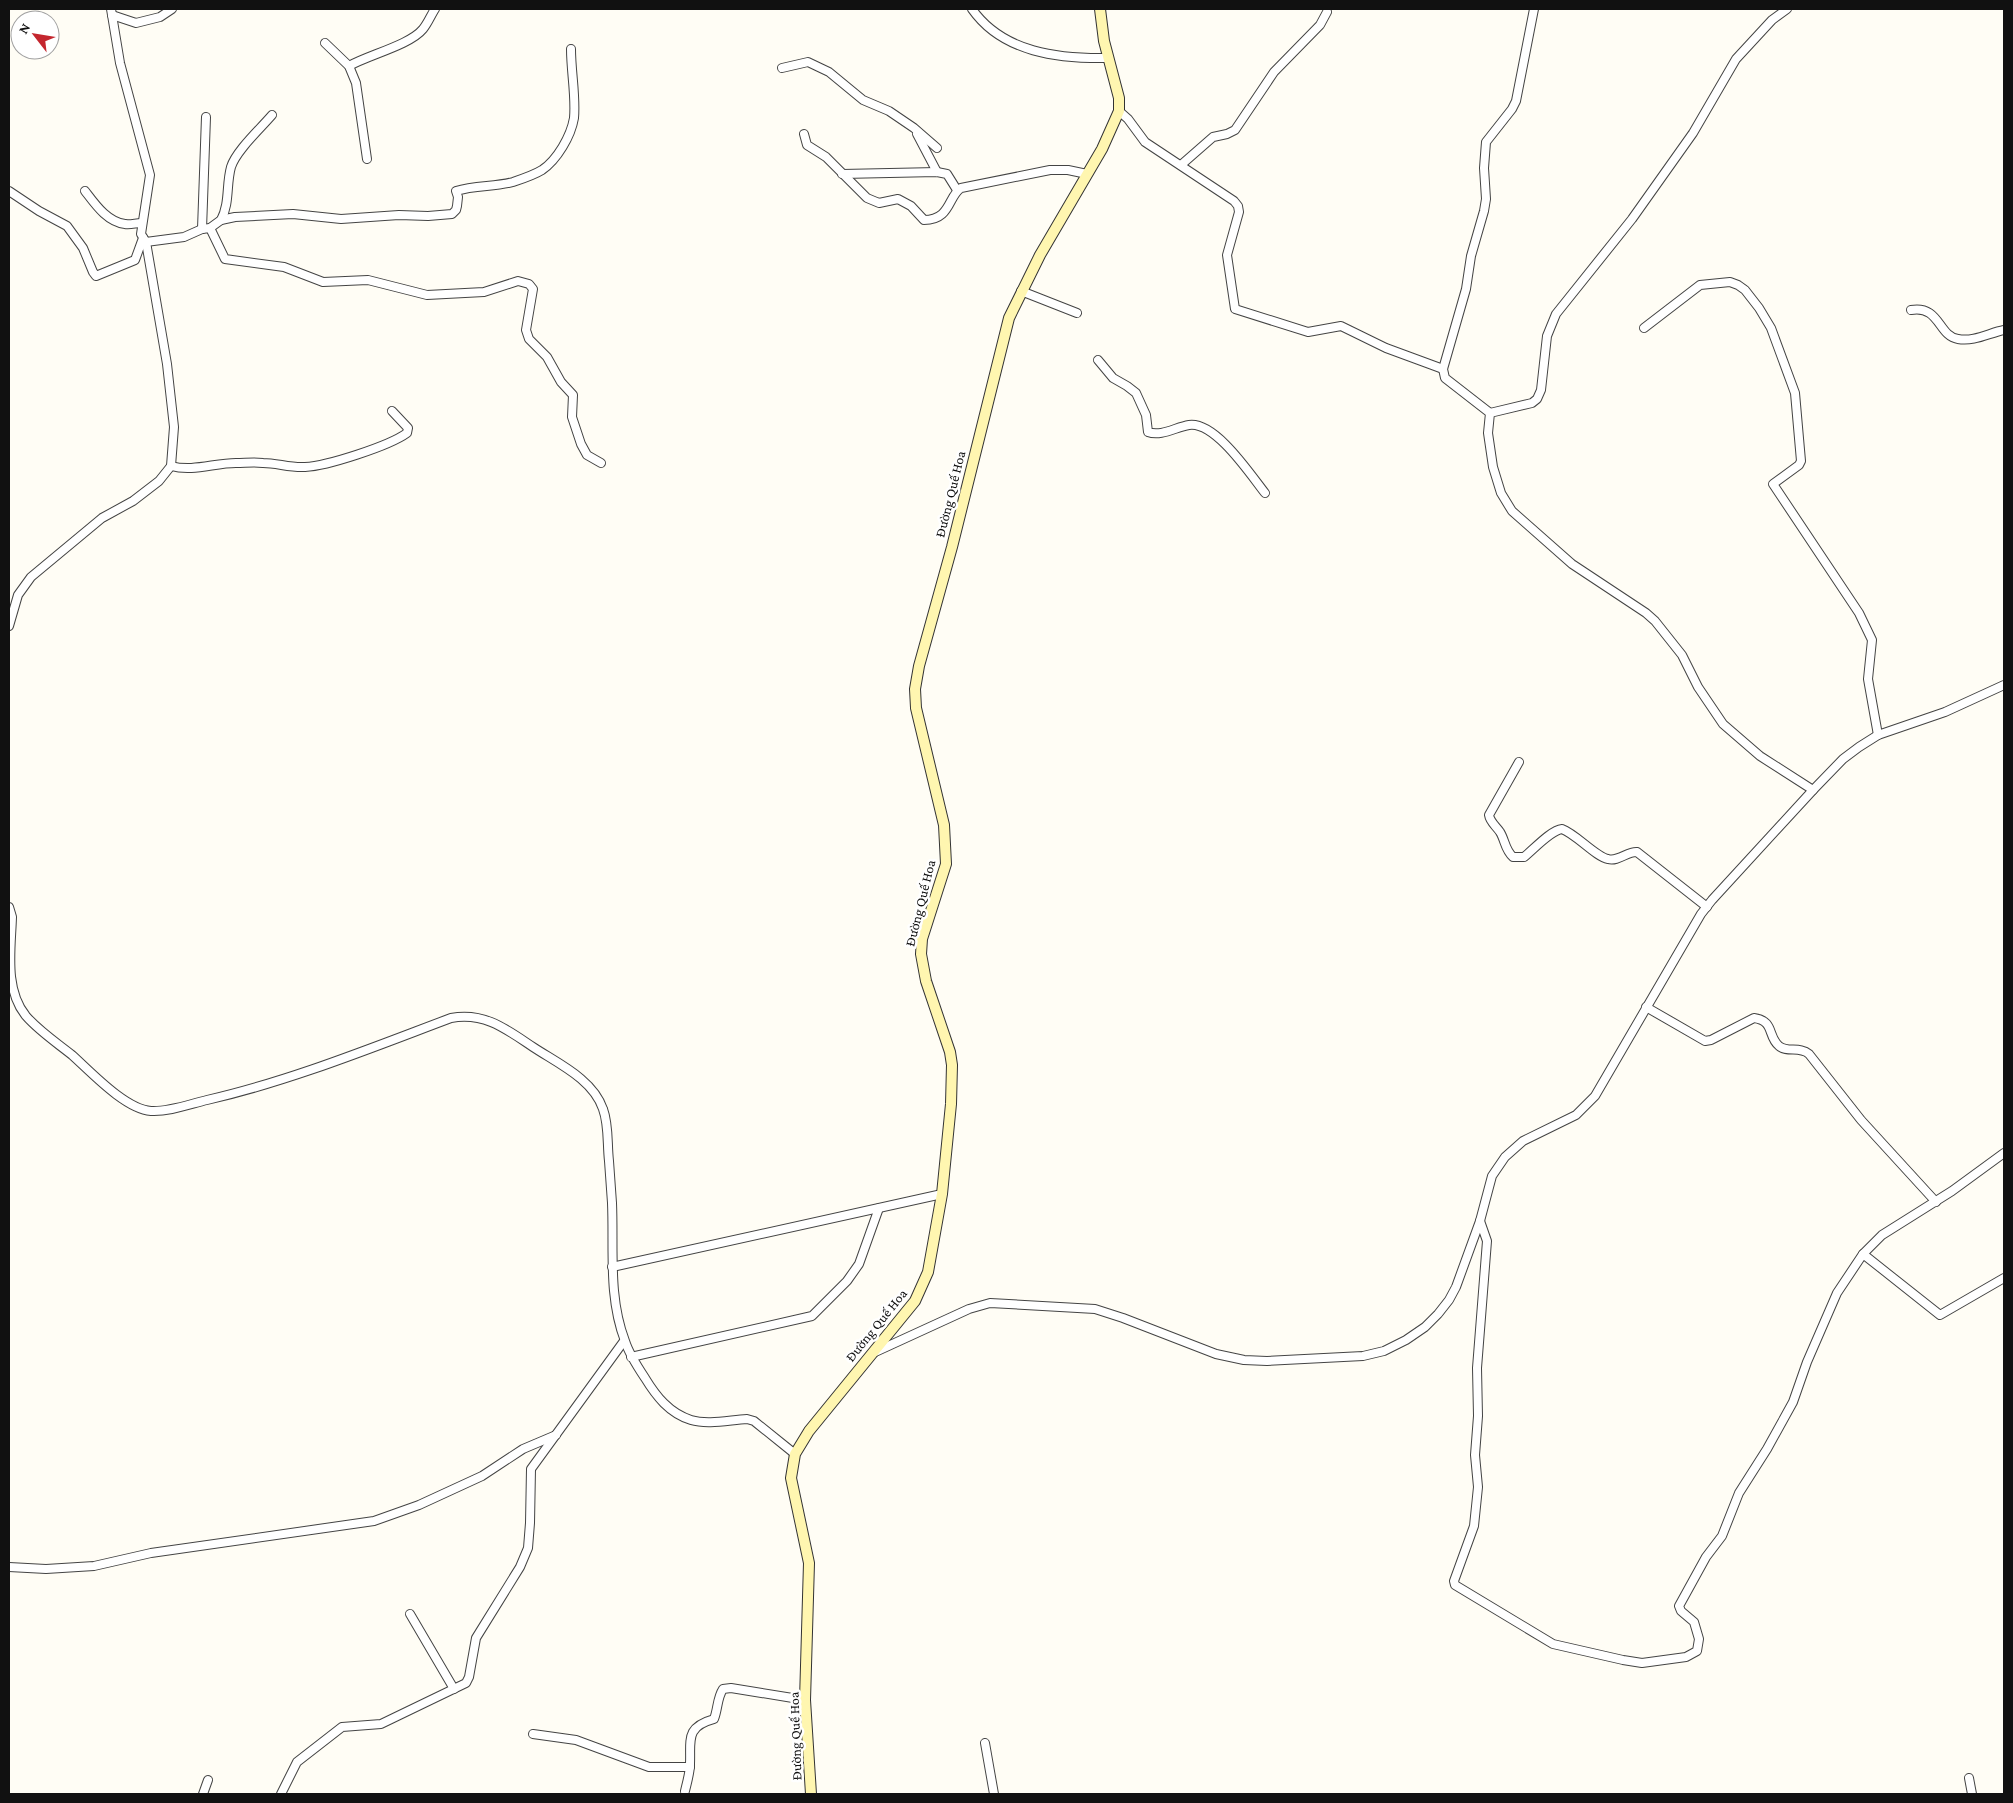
<svg xmlns="http://www.w3.org/2000/svg" width="2013" height="1803" font-family="'Crimson Pro',serif">
  <style>
    .lines { fill: none; stroke-linecap: round; stroke-linejoin: round }
    .street-casing { stroke: #444; stroke-width: 10 }
    .secondary-casing { stroke: #333; stroke-width: 12 }
    .street { stroke: #fff; stroke-width: 8 }
    .secondary { stroke: #fff6b0; stroke-width: 10 }
    .labels { text-anchor: middle; dominant-baseline: central; stroke-width: 5; stroke-linejoin: round; paint-order: stroke }
    .street-label { font-size: 14px; fill: #111; stroke: #fff }
  </style>
  <rect width="100%" height="100%" fill="#fffdf5"/>
  <g class="lines">
    <defs>
      <g id="street">
        <path d="M972 9C1003 53 1059 59 1109 58"/>
        <path d="M1534 9 1516 101 1512 109 1486 142 1484 168 1486 199 1484 211 1471 256 1466 289 1443 369 1445 378 1490 413 1488 433 1493 467 1501 493 1512 511 1572 564 1646 613 1655 621 1682 655 1698 687 1723 724 1760 756 1813 790"/>
        <path d="M112 15 136 23 160 17 172 9"/>
        <path d="M325 43 349 66 356 83 367 159"/>
        <path d="M349 66C368 55 410 45 423 29 428 23 431 15 435 9"/>
        <path d="M782 68 808 62 829 72 863 100 889 111 914 128 937 148"/>
        <path d="M1119 111 1128 119 1145 142 1234 201 1238 206 1239 212 1227 255 1235 309 1308 332 1341 326 1386 348 1443 369"/>
        <path d="M804 134 807 145 826 157 867 198 879 203 898 199 911 206 924 220C951 220 948 196 961 188L1050 170H1068L1087 174"/>
        <path d="M917 134 937 172"/>
        <path d="M1181 165 1213 137 1227 134 1235 130 1274 72 1320 25 1327 12"/>
        <path d="M842 174 937 172 947 174 957 190"/>
        <path d="M9 191 39 211 67 226 83 248 93 272 96 276 135 260 143 238"/>
        <path d="M85 191C95 204 107 222 125 224 130 225 136 223 141 223"/>
        <path d="M221 220C230 203 226 185 231 167 236 151 260 129 272 115"/>
        <path d="M210 228 225 259 284 267 323 282 368 280 427 295 484 292 518 281 529 284 533 289 526 330 529 339 547 357 561 382 573 395 572 417 581 444 587 455 601 463"/>
        <path d="M202 229 206 117"/>
        <path d="M146 242 184 237 202 229 210 228 221 220 235 217 293 214 341 219 399 215 428 216 452 214 456 210 457 206 458 197 456 191C475 185 495 187 513 182 522 179 534 175 542 170 557 160 571 136 574 118 576 96 571 72 571 49"/>
        <path d="M1021 291 1077 313"/>
        <path d="M1911 310C1940 305 1938 336 1958 339 1974 342 1989 333 2004 330"/>
        <path d="M1644 328 1700 285 1730 282 1738 285 1745 290 1759 308 1771 328 1795 393 1801 461 1799 465 1773 484 1859 613 1872 640 1868 679 1878 735"/>
        <path d="M1098 360 1113 378 1127 386 1136 393 1146 415 1148 432C1161 437 1176 427 1189 425 1215 421 1250 474 1265 493"/>
        <path d="M1490 413 1532 403 1537 399 1541 390 1547 336 1556 314 1632 219 1693 133 1736 59 1772 20 1787 9"/>
        <path d="M171 466C193 472 214 463 236 463 245 463 254 462 263 463 277 463 290 468 305 467 327 466 389 446 407 433L408 428 392 411"/>
        <path d="M9 626 18 595 31 577 102 518 133 501 159 481 171 466 174 427 167 364 146 242 141 234 150 175 120 63 111 9"/>
        <path d="M1519 762 1489 815C1490 822 1496 826 1500 832 1505 840 1505 850 1513 857H1524C1533 850 1551 830 1562 829 1576 834 1596 857 1608 859 1618 862 1628 851 1637 852L1707 907"/>
        <path d="M9 907 12 917C11 949 4 989 26 1016 39 1031 57 1043 72 1055 91 1072 125 1109 151 1111 169 1112 190 1104 207 1100 290 1081 371 1048 451 1018 485 1012 506 1029 533 1047 557 1063 593 1079 603 1109 609 1125 607 1144 609 1161 610 1175 611 1189 612 1203 614 1249 608 1297 625 1341 629 1354 637 1366 645 1378 656 1396 669 1413 691 1420 708 1425 729 1420 747 1419L754 1421 795 1454"/>
        <path d="M1646 1007 1705 1041 1711 1040 1754 1018C1775 1021 1767 1036 1779 1046 1787 1053 1800 1046 1809 1054L1861 1120 1936 1202"/>
        <path d="M1480 1221 1487 1241 1477 1368 1478 1416 1475 1455 1478 1487 1474 1526 1454 1581 1455 1585 1553 1644 1623 1660 1642 1663 1686 1657 1697 1651 1699 1639 1694 1622 1681 1611 1679 1606 1706 1557 1722 1536 1739 1493 1767 1449 1793 1402 1807 1362 1837 1293 1863 1254 1882 1235 1952 1191 2004 1153"/>
        <path d="M1863 1254 1940 1315 2004 1278"/>
        <path d="M612 1267 942 1194"/>
        <path d="M873 1353 969 1309 990 1303 1095 1309 1123 1318 1216 1354 1244 1360 1267 1361 1363 1356 1384 1351 1406 1340 1425 1327 1438 1314 1449 1300 1456 1287 1480 1221 1492 1176 1505 1157 1523 1141 1576 1115 1595 1096 1701 914 1712 900 1813 790 1843 759 1859 747 1878 735 1945 712 2004 685"/>
        <path d="M631 1357 812 1316 847 1281 859 1264 879 1208"/>
        <path d="M9 1567 46 1569 94 1566 151 1553 374 1521 419 1505 482 1476 523 1449 556 1435"/>
        <path d="M410 1614 454 1689"/>
        <path d="M533 1734 576 1740 649 1767H690"/>
        <path d="M985 1743 994 1794"/>
        <path d="M1969 1778 1972 1794"/>
        <path d="M685 1791C687 1782 690 1773 690 1764 691 1740 685 1727 714 1719 718 1709 717 1698 723 1689L731 1688 805 1700"/>
        <path d="M203 1794 208 1780"/>
        <path d="M281 1794 297 1762 342 1727 381 1724 466 1683 469 1677 476 1638 520 1567 528 1548 530 1523 531 1469 624 1341"/>
      </g>
      <path id="secondary" d="M811 1794 805 1700 809 1563 791 1478 795 1454 809 1431 915 1301 928 1272 942 1194 951 1104 952 1065 950 1052 926 981 921 954 922 939 946 864 944 825 916 708 915 689 919 666 952 547 1009 318 1040 255 1102 149 1119 111V98L1104 41 1100 9"/>
    </defs>
    <!-- street casing -->
    <use href="#street" class="street-casing"/>
    <!-- secondary casing -->
    <use href="#secondary" class="secondary-casing"/>
    <!-- street -->
    <use href="#street" class="street"/>
    <!-- secondary -->
    <use href="#secondary" class="secondary"/>
  </g>
  <g class="labels">
    <!-- street labels -->
    <g class="street-label">
      <text transform="translate(950 494) rotate(-76)">Đường Quế Hoa</text>
      <text transform="translate(920 903) rotate(-76)">Đường Quế Hoa</text>
      <text transform="translate(876 1325) rotate(-51)">Đường Quế Hoa</text>
      <text transform="translate(795 1736) rotate(-92)">Đường Quế Hoa</text>
    </g>
  </g>
  <!-- border -->
  <rect width="2013" height="1803" fill="none" stroke="#111111" stroke-width="20"/>
  <!-- north arrow -->
  <g transform="translate(35 35) rotate(301)"><circle r="24" fill="#ffffff" stroke="#a0a0a0"/>
  <path d="M0-4L9 19L0 12L-9 19Z" fill="#c4262e"/>
  <text y="-8" font-size="14" font-weight="bold" text-anchor="middle" fill="#111111">N</text>
  </g>
</svg>
